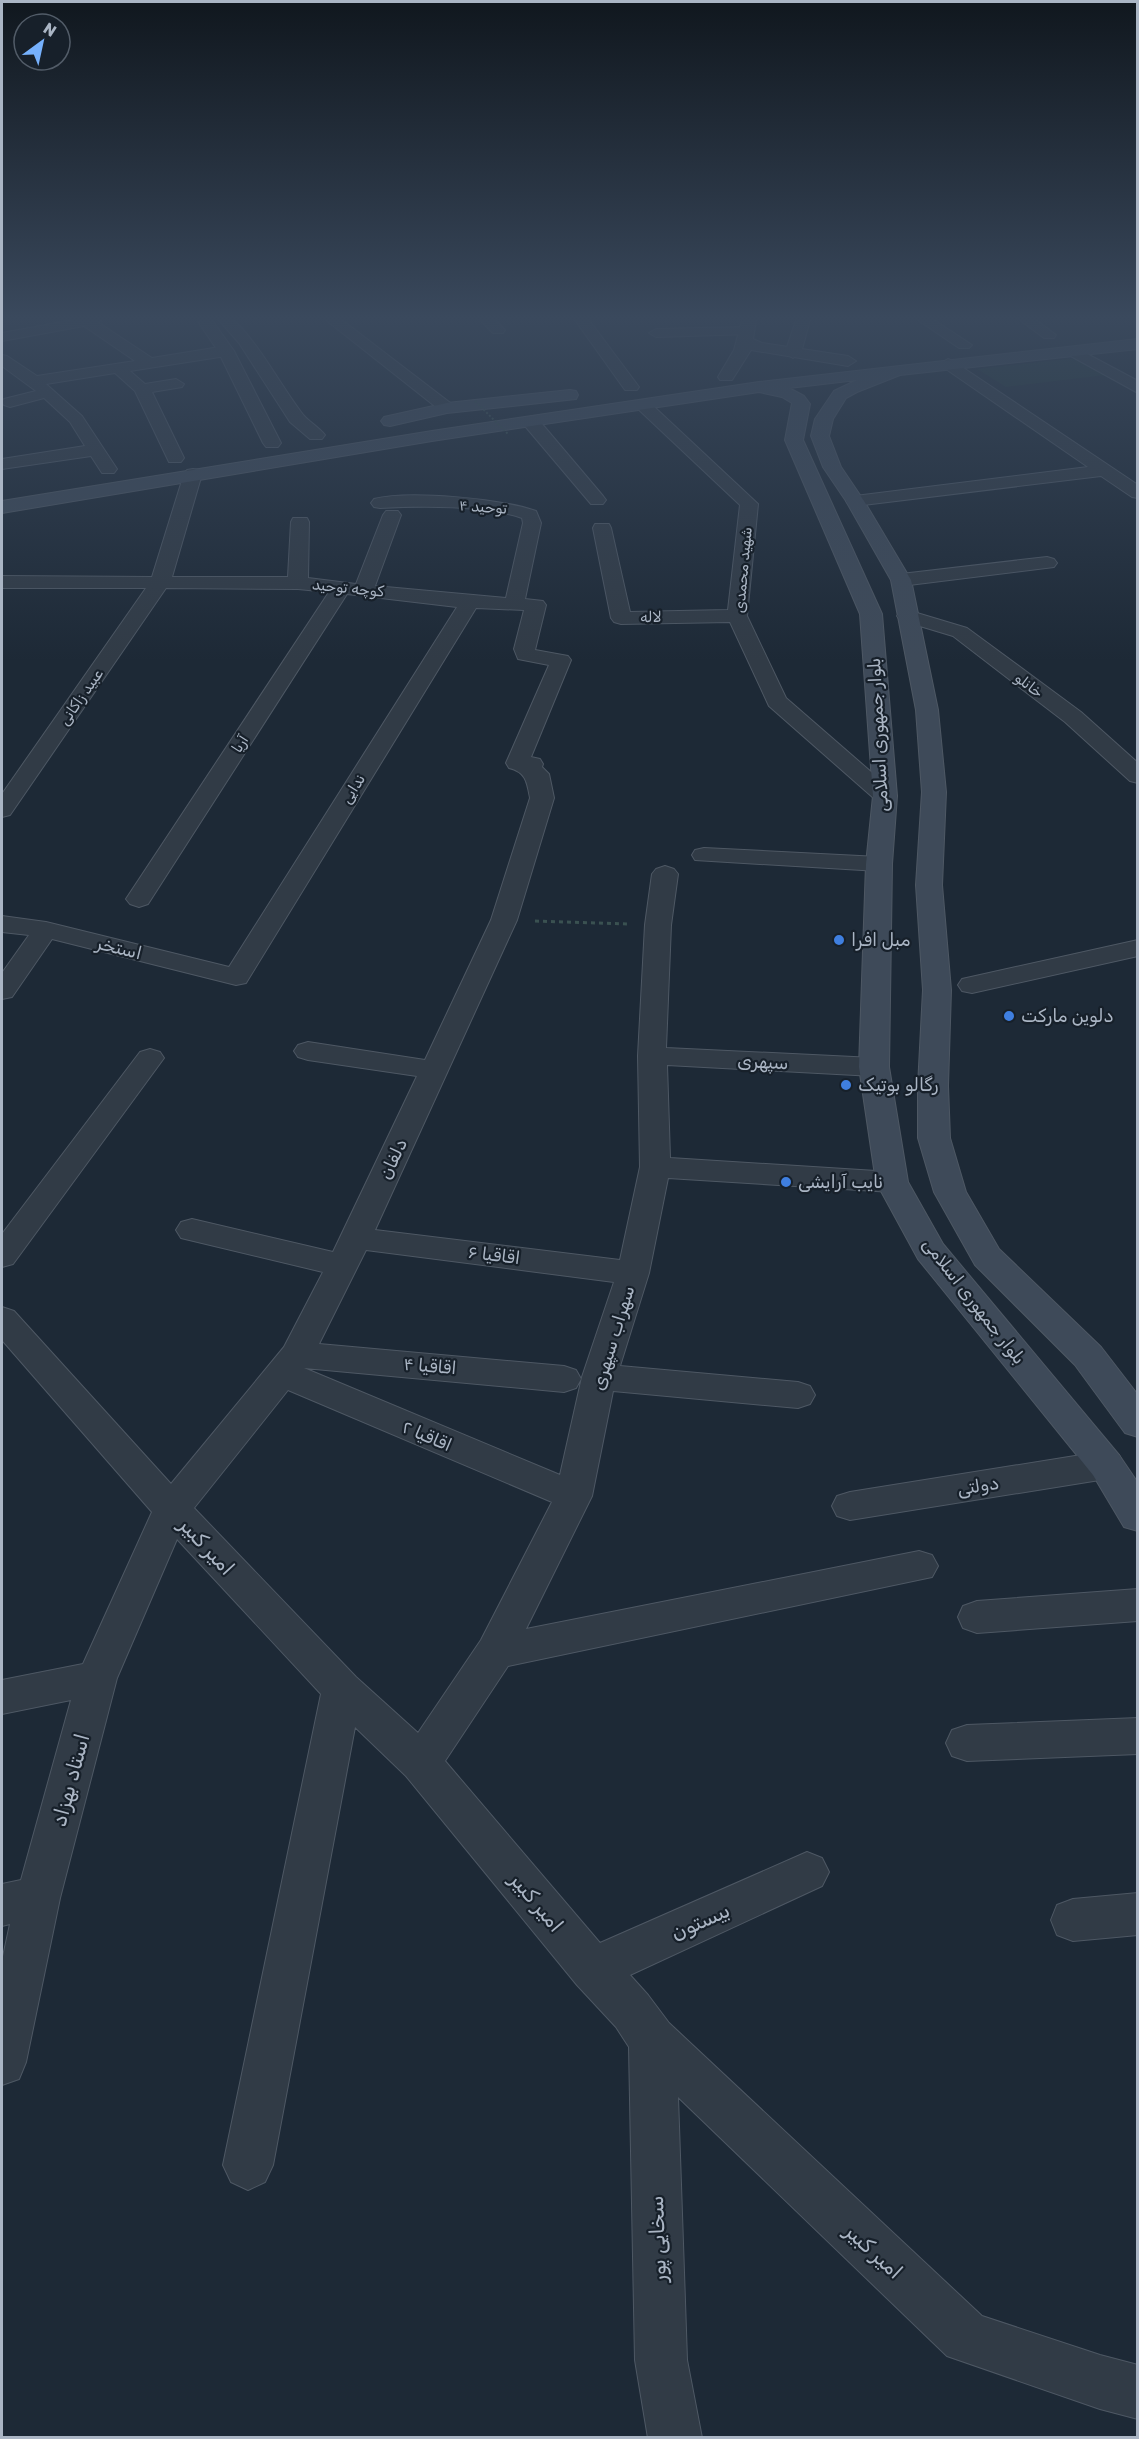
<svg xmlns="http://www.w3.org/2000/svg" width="1139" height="2439" font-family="Rubik,'Noto Sans Arabic',sans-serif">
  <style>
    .green { fill: #1f3537 }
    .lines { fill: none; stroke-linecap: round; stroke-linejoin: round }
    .minor-casing { stroke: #4e5864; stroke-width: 2 }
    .tertiary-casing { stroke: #4e5864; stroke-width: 2 }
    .secondary-casing { stroke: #4e5864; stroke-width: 2 }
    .path { stroke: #3a5151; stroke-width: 3; stroke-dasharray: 4 4; stroke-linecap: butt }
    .minor { fill: #313b46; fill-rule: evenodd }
    .tertiary { fill: #313b46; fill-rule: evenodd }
    .secondary { fill: #3e4a59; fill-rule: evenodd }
    .path-bridge { stroke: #3a5151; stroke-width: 2; stroke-dasharray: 2 2; stroke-linecap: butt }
    .shop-dot { fill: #3f7fe0; stroke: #17202a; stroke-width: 2 }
    .labels { text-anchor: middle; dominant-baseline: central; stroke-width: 4.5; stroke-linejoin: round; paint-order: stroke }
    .far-street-label { font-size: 15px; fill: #aab5c4; stroke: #17202a }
    .street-label { font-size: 18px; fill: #aab5c4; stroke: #17202a }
    .poi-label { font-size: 18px; fill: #aab5c4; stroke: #17202a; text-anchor: start }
    .near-street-label { font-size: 21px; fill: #aab5c4; stroke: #17202a }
  </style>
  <rect width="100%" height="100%" fill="#1d2936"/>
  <!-- green -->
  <path class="green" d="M1076 358 1106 375 1006 387 977 369Z"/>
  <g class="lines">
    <defs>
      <g id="minor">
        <path d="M73 320H101L99 323 152 358 226 346 231 348 234 351 226 356 130 371 145 384 176 379 184 384 182 387 152 392 184 458 181 462H169L135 391 115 373 46 384 82 416 117 469 114 473H102L91 456 2 469V459L85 446 70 422 44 398 10 407 4 405 2 402 4 399 36 391 2 366V355L7 356 37 376 135 361 84 326 2 341V333Z"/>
        <path d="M326 320H342L453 405 455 408 453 411H441Z"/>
        <path d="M480 320H495L505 330 503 333H493Z"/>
        <path d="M575 320H589L639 387 637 390H625Z"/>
        <path d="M796 320H810L801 353 793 358 785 353Z"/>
        <path d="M918 320H934L972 345 969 348H959Z"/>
        <path d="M1020 320H1036L1056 335 1054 338H1044Z"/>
        <path d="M747 327 754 331 752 334 656 337 649 333 656 329Z"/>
        <path d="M1074 347 1138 381V393L1069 355 1066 352Z"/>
        <path d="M948 359 953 361 1138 485V498L1132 497 1101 476 855 506 849 505 846 501 849 497 855 496 1088 467 943 367 940 364Z"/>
        <path d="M643 400 649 402 758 504 747 616 786 698 893 791 897 796 893 801 885 803 877 801 769 706 730 622 621 624 614 622 611 618 593 528 595 524H609L611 528 630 612 728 610 740 505 637 408 635 405Z"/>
        <path d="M531 417 537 418 603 496 606 500 603 504H591L525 426 523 422Z"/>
        <path d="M193 469 199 470 202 474 172 577H288L291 522 293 518H307L309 522 308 578 356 584 383 515 386 511H398L401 515 375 586 506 598 523 523 522 518C484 505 420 506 380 508L374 507 371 503 374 499C410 490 501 499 536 511L541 523 525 599 543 601 546 605 535 650 568 656 571 660 531 757 540 759 543 764 542 767 549 774 554 798 517 920 375 1230 620 1260 640 1167 638 1056 645 925 652 874 656 869 665 866 674 869 678 874 671 925 666 1048 874 1058 884 1061 888 1067 884 1073 874 1076 667 1065 670 1158 892 1172 903 1175 907 1182 903 1189 892 1192 668 1178 649 1273 620 1366 798 1382 810 1386 815 1395 810 1404 798 1408 613 1391 592 1496 526 1629 919 1551 932 1555 938 1566 932 1577 508 1666 445 1761 600 1943 807 1852 822 1858 829 1872 822 1886 630 1975 648 1995 669 2023 982 2316 1100 2355 1138 2365V2419L1100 2409 947 2356 678 2097 687 2360 702 2438H648L635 2360 629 2047 616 2027 577 1985 406 1776 355 1727 273 2165 265 2182 248 2190 231 2182 223 2165 321 1694 177 1539 117 1678 60 1898 26 2062 19 2079 2 2085V1961L10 1924 2 1926V1884L21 1880 71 1700 2 1714V1680L83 1664 152 1512 2 1340V1307L14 1311 171 1484 284 1347 323 1272 181 1238 176 1230 181 1222 192 1219 333 1252 417 1076 308 1060 298 1057 294 1051 298 1045 308 1042 425 1060 491 920 530 798C527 782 526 772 509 768L506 763 549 665 518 659 514 649 524 610 476 608 246 983 236 985 52 939 12 997 2 999V973L29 935 2 932V916L46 922 229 967 457 607 347 594 148 904 139 907 130 904 126 899 329 592 298 589 166 588 10 815 2 817V794L146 588H2V576L152 577 184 474 187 470ZM366 1250 614 1282 582 1377 560 1475 304 1368 564 1392 576 1388 581 1379 576 1370 564 1366 319 1344ZM288 1390 552 1502 481 1640 418 1733 356 1677 194 1508Z"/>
        <path d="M1047 557 1054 559 1057 563 1054 567 901 586 894 584 891 580 894 576 901 574Z"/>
        <path d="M907 610 967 628 1081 712 1138 763V783L1130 781 1065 722 953 636 900 620 897 616 900 612Z"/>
        <path d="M704 848 879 857 888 859 891 864 888 869 879 871 695 860 692 855 695 850Z"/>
        <path d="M1138 940V956L972 993 962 991 958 985 962 979Z"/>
        <path d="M150 1049 160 1052 164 1058 13 1264 2 1267V1234L140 1052Z"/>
        <path d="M1106 1451 1119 1455 1124 1465 1119 1475 1106 1479 850 1520 837 1516 832 1506 837 1496 850 1492Z"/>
        <path d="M1138 1589V1621L977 1633 963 1628 958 1617 963 1606 977 1601Z"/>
        <path d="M1138 1718V1754L967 1761 952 1756 946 1743 952 1730 967 1725Z"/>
        <path d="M1138 1893V1935L1073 1941 1057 1935 1051 1920 1057 1905 1073 1899Z"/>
      </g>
      <g id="tertiary">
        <path d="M202 320H212L234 351 281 443 278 447H266L263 443 218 351 199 323Z"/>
        <path d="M219 320H234C261 347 278 381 301 412 307 421 318 426 325 435L322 439H310L290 422 239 343Z"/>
        <path d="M742 320H756L753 339 762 343 848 356 856 361 848 366 751 350 732 380H720L718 377 734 350Z"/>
      </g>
      <g id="secondary">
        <path d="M1138 339V349L900 375 857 392 846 398 833 419 829 436 841 467 864 501 911 580 938 710 946 792 942 885 951 990 948 1086 950 1138 966 1192 999 1249 1101 1347 1138 1395V1437L1125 1433 1075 1365 975 1265 934 1192 918 1138V1086L923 990 916 885 922 792 916 710 891 580 846 501 823 467 811 436 815 419 834 391 857 380 789 388 804 396 810 404 803 440 882 614 897 796 892 864 889 1067 908 1182 943 1244 1119 1455 1138 1483V1531L1124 1527 1093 1475 918 1259 876 1182 859 1067 866 864 873 796 860 614 785 440 792 403 782 397 759 392 432 441 2 513V501L432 431 759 382Z"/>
        <path d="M570 390 576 391 578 395 576 399 447 413 390 426 384 425 381 421 384 417 447 403Z"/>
      </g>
    </defs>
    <!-- minor casing -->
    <use href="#minor" class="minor-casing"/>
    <!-- tertiary casing -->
    <use href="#tertiary" class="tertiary-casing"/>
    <!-- secondary casing -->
    <use href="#secondary" class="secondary-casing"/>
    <!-- path -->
    <path class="path" d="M535 921 627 924"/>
    <!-- minor -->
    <use href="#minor" class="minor"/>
    <!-- tertiary -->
    <use href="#tertiary" class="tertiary"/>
    <!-- secondary -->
    <use href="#secondary" class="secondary"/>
    <!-- path-bridge -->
    <path class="path-bridge" d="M475 401 509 435"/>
  </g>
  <!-- sky -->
  <linearGradient id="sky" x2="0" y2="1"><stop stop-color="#10171e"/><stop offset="0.48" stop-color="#3a495d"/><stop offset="1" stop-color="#3a495d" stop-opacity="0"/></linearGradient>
  <rect width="1139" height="661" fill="url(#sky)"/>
  <!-- markers -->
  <g class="shop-dot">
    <circle cx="839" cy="940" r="6"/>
    <circle cx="1009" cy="1016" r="6"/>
    <circle cx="846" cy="1085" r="6"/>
    <circle cx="786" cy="1182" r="6"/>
  </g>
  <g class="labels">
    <!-- far-street labels -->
    <g class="far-street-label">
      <text transform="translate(483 507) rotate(4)">توحید ۴</text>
      <text transform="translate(743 570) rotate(-85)">شهید محمدی</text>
      <text transform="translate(348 588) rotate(6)">کوچه توحید</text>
      <text transform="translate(651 617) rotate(-1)">لاله</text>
      <text transform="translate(1029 685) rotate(37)">خانلو</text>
      <text transform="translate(81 697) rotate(-55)">عبید زاکانی</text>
      <text transform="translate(240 744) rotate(-57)">آریا</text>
      <text transform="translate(353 789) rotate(-58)">ندایی</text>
    </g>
    <!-- street labels -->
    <g class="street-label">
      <text transform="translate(878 735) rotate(-93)">بلوار جمهوری اسلامی</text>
      <text transform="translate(119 948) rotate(14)">استخر</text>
      <text transform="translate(763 1062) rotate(3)">سپهری</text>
      <text transform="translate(393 1159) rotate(-65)">دلفان</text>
      <text transform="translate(494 1255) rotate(7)">اقاقیا ۶</text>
      <text transform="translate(974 1301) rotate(52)">بلوار جمهوری اسلامی</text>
      <text transform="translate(613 1338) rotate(-73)">سهراب سپهری</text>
      <text transform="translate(430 1366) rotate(5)">اقاقیا ۴</text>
      <text transform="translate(427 1436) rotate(23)">اقاقیا ۲</text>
      <text transform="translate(978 1486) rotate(-9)">دولتی</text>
    </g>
    <!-- poi labels -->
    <g class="poi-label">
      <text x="851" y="940">مبل افرا</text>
      <text x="1021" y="1016">دلوین مارکت</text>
      <text x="858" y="1085">رگالو بوتیک</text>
      <text x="798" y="1182">نایب آرایشی</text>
    </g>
    <!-- near-street labels -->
    <g class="near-street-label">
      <text transform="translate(207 1546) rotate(47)">امیر کبیر</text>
      <text transform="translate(70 1780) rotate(-75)">استاد بهزاد</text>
      <text transform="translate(537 1902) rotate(50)">امیر کبیر</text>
      <text transform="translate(700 1921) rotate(-24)">بیستون</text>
      <text transform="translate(657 2239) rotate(-92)">سخایی پور</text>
      <text transform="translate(874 2251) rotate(43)">امیر کبیر</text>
    </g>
  </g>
  <!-- border -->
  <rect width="1139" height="2439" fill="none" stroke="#aab5c4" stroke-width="6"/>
  <!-- north arrow -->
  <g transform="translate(42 42) rotate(33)"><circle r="28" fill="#17202a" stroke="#525c68" stroke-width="1.5"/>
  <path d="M0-4.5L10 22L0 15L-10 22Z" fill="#76b1fd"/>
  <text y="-9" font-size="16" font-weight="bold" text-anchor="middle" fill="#aab5c4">N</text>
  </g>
</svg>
